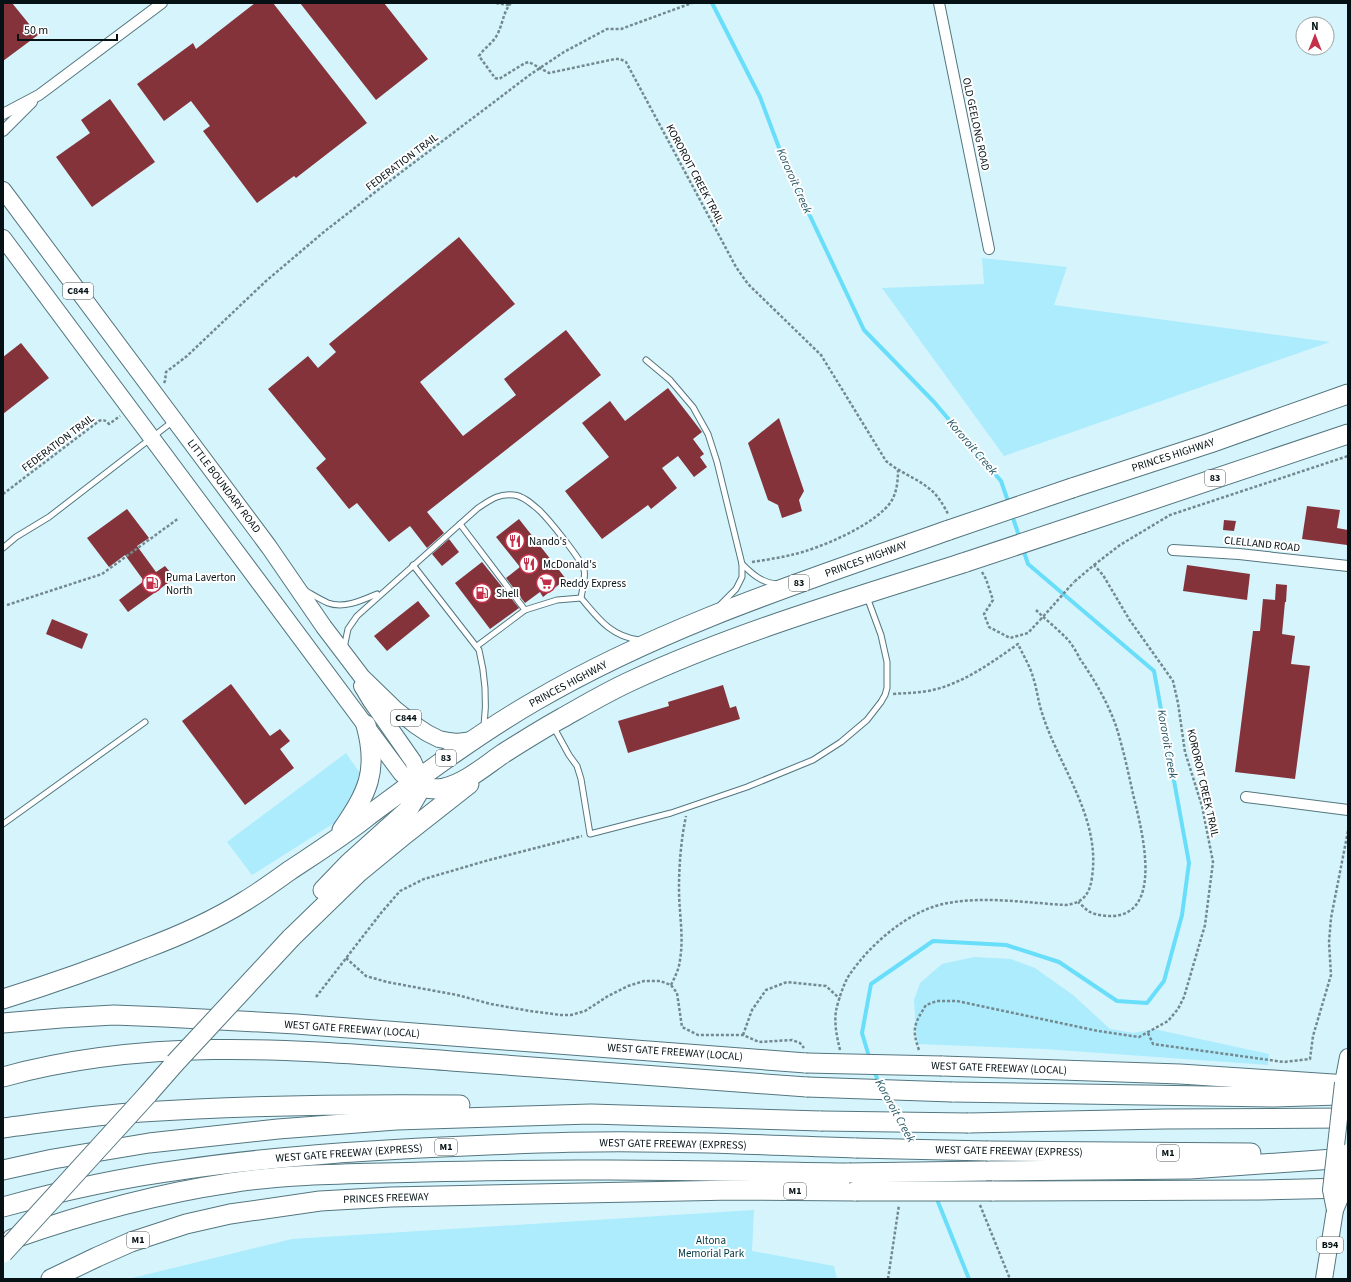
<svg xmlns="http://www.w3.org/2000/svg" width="1351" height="1282" font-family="'Source Sans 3',sans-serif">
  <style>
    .green { fill: #acecfd }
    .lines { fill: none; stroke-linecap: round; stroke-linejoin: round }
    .stream { stroke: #68defa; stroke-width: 4 }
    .building { fill: #85333b }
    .lane-casing { stroke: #54767f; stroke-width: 7 }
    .street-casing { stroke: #54767f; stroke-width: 12 }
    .primary-casing { stroke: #54767f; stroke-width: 18 }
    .highway-casing { stroke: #54767f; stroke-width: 21 }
    .path { stroke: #73898f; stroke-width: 2.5; stroke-dasharray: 3 2; stroke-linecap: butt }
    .lane { stroke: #fff; stroke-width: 5 }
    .street { stroke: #fff; stroke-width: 10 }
    .primary { stroke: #fff; stroke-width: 16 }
    .highway { stroke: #fff; stroke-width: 19 }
    .primary-bridge-casing { stroke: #54767f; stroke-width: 18; stroke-linecap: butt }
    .highway-bridge-casing { stroke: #54767f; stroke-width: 21; stroke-linecap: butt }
    .path-bridge { stroke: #73898f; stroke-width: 2.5; stroke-dasharray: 3 2; stroke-linecap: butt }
    .primary-bridge { stroke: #fff; stroke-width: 16 }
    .highway-bridge { stroke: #fff; stroke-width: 19 }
    .labels { text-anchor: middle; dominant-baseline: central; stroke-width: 4; stroke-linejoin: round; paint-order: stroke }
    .shield { fill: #fff; stroke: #50585b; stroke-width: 1 }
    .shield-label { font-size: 10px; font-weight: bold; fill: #051115 }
    .street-label { font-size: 11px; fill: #051115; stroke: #fff }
    .poi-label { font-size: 11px; fill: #051115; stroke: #fff; text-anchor: start }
    .park-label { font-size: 11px; fill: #003944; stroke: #fff }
    .water-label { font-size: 12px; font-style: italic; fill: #285a67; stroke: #fff }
  </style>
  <rect width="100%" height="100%" fill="#d6f4fc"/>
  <!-- green -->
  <g class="green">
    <path d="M982 258 1067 267 1054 305 1330 342 1004 456 882 288 984 284Z"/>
    <path d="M346 753 364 779 339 820 252 875 227 842Z"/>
    <path d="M974 957 1011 959 1035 968 1073 995 1110 1029 1134 1033 1154 1029 1269 1054 1268 1065 1044 1049 917 1044 914 1000 920 983 942 964Z"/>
    <path d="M754 1210 752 1251 834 1266 837 1279H128L292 1239Z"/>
  </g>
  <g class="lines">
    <!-- stream -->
    <g class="stream">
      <path d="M712 3 760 97 784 161 864 330 934 402 1001 481 1009 504"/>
      <path d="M1012 515 1020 539"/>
      <path d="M870 1060 862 1033 871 984 933 941 1006 945 1059 962 1117 1001 1147 1003 1164 981 1182 915 1189 863 1154 671 1028 564 1023 549"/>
      <path d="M874 1070 879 1084"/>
      <path d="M886 1095 899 1117"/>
      <path d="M905 1128 915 1145"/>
      <path d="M936 1197 969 1279"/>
    </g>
  </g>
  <!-- building -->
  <g class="building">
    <path d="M3 3H12L38 35 3 61Z"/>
    <path d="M255 3H273L367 123 296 178 294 176 257 203 203 131 210 126 191 101 164 121 137 84 193 43 196 49Z"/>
    <path d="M300 3H384L428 59 376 100Z"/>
    <path d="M110 99 155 162 92 207 56 157 90 133 81 120Z"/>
    <path d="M459 237 515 304 420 382 463 436 516 395 504 379 566 330 601 375 427 512 444 533 427 548 410 526 389 542 357 503 349 509 316 468 326 459 268 389 308 356 318 368 336 352 329 344Z"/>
    <path d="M21 343 49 378 3 414V357Z"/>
    <path d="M668 388 702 432 693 439 704 454 700 457 707 467 694 477 678 456 662 468 677 488 651 509 648 505 602 539 565 491 609 457 582 423 610 401 625 421Z"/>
    <path d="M779 418 804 491 799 500 802 511 782 518 778 505 768 500 748 443Z"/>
    <path d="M1307 506 1340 510 1337 528 1348 530 1347 545 1302 539Z"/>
    <path d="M127 509 149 538 137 546 156 572 165 566 175 578 128 612 119 600 144 581 125 555 109 567 87 538Z"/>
    <path d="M519 519 566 579 543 597 540 592 525 603 506 578 520 567 496 537Z"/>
    <path d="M1224 520 1236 521 1234 531 1223 530Z"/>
    <path d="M449 539 459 552 442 566 432 554Z"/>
    <path d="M482 562 519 608 490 629 455 583Z"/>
    <path d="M1187 565 1250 574 1247 600 1183 591Z"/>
    <path d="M1276 584 1287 585 1286 602H1285L1282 634 1295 636 1291 664 1310 666 1295 779 1235 772 1253 631H1260L1263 599 1275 600Z"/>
    <path d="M418 601 430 616 387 651 374 636Z"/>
    <path d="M52 619 88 634 82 649 46 634Z"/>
    <path d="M231 684 270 736 280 729 290 741 280 749 294 768 245 805 182 721Z"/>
    <path d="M723 685 730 708 736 706 740 719 628 753 618 721 669 706 668 702Z"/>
  </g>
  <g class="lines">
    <defs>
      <g id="lane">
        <path d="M646 360 670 380 693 407 708 434 717 462 742 564V577L736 589 721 604"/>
        <path d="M460 524 525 610"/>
        <path d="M3 548 16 537 49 517 172 422"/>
        <path d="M742 564C752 574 762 583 777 584"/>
        <path d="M413 565 479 650C485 674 487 701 484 726"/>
        <path d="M306 591C313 595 321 600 328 603 344 609 363 600 377 594"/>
        <path d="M477 646 525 610 557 600 581 598"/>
        <path d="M344 648 348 629 357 616 478 508C490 500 499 493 514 495 524 496 533 505 540 511 549 520 582 560 584 570 586 576 582 591 581 598 598 618 610 636 639 640"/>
        <path d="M553 726 569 755 577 766 581 779 590 834 671 813 747 787 813 760 841 742 867 720 881 702 885 695 887 688V662L881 635 867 597"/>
        <path d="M3 824 145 722"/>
      </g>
      <g id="street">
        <path d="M939 3 989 249"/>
        <path d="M3 114 39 95 162 3"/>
        <path d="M3 131 32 102"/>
        <path d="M1173 550 1239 554 1348 566"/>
        <path d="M1246 797 1348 810"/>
      </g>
      <g id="primary">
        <path d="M3 190 269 547 324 627 362 677 395 709 415 725 427 733 439 739 449 741 457 742 473 740"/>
        <path d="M3 238 401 773 412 783"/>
        <path d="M362 686 371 701 413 761 420 777"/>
        <path d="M1343 1083 1348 1057"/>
        <path d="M1324 1279 1335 1210"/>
      </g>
      <g id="highway">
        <path d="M1072 488 1210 443 1348 394"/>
        <path d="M1083 523 1348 434"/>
        <path d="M412 783C422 788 434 790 444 788 466 783 486 765 504 753 523 741 542 729 562 718 585 705 607 692 631 681 739 631 854 598 966 562"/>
        <path d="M342 830C367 793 379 772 366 725"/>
        <path d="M323 890 349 863 408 810 418 793 420 785V777"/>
        <path d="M291 938 358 873 403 836 469 784"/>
        <path d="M3 999C51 984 97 968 144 949 179 936 213 921 245 901 260 892 275 881 289 871 316 853 343 836 368 816 422 776 476 735 535 701 665 625 808 580 949 530"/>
        <path d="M3 1023 61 1018 114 1015 164 1017 296 1024 806 1063"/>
        <path d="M942 1066 1180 1074 1348 1085"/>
        <path d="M3 1077C152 1036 299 1050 451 1061 570 1070 688 1078 807 1087"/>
        <path d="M952 1092 1274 1097 1339 1095"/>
        <path d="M147 1095 175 1063"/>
        <path d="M968 1123 1164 1119 1348 1118"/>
        <path d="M3 1128C49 1122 95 1115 142 1112 248 1105 354 1104 460 1105"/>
        <path d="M988 1151 1251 1153"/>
        <path d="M3 1170 53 1159 149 1143 278 1129 396 1120 591 1114 821 1121"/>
        <path d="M984 1171 1190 1169 1348 1158"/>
        <path d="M992 1191 1261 1190 1348 1188"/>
        <path d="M3 1207C61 1191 120 1178 180 1170 267 1157 355 1151 442 1147 508 1144 574 1141 640 1142 712 1142 784 1146 856 1148"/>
        <path d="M12 1239C83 1214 155 1194 230 1183 294 1173 360 1174 424 1172 566 1168 708 1171 849 1173"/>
        <path d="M51 1279 97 1257 131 1242 186 1224 230 1214 320 1201 391 1197 734 1190 856 1191"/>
      </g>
    </defs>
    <!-- lane casing -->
    <use href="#lane" class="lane-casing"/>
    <!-- street casing -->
    <use href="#street" class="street-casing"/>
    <!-- primary casing -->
    <use href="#primary" class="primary-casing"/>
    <!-- highway casing -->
    <use href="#highway" class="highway-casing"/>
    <!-- path -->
    <g class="path">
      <path d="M496 3 509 5"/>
      <path d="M511 3C503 12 503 24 497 35 493 43 484 48 479 56L495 78 499 79 525 63 529 62 549 73 615 59H620L626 62 736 267 748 284 821 355 886 461C901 474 923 480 936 495 941 501 945 508 948 514"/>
      <path d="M164 383 165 381 166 372 187 356 266 281 325 231 387 183 531 74 564 52 607 29H621L692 3"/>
      <path d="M3 494 99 421C104 419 106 421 109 424L120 416"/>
      <path d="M752 562C765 560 778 558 791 555 819 549 878 524 892 500 897 491 898 480 898 470"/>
      <path d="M1094 565 1120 545 1170 515 1348 456"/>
      <path d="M982 572 986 579 993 600 984 614 989 627 1010 638 1028 633 1040 620"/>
      <path d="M7 605 102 574 179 518"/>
      <path d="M1036 610C1046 620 1059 630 1069 641 1073 646 1077 653 1080 659 1094 679 1108 703 1116 726 1123 748 1128 771 1133 794 1140 823 1163 905 1120 915 1111 917 1098 916 1090 912 1086 910 1082 905 1078 902"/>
      <path d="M346 958 366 976 387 982 457 995 491 1004 530 1011 561 1015H571L585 1011 608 996 628 986 644 981H660L671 985 677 993 682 1027 698 1035H743L759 1042 792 1040 800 1043 804 1048"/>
      <path d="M671 985C675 977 679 969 680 960 684 936 679 913 679 889 679 865 681 840 686 816"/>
      <path d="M316 997 381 913 400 891 424 879 489 860 582 836"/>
      <path d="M1148 1033 1153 1044 1284 1062 1310 1059 1313 1036 1331 975 1329 942 1331 918 1348 831"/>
      <path d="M743 1035 752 1010 766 990 787 982 826 986 840 999"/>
      <path d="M840 1050C837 1037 834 1024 836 1011 838 1001 844 982 850 974 871 943 911 909 948 903 985 896 1028 903 1066 905 1083 903 1090 894 1092 877 1101 818 1059 767 1042 713 1038 701 1037 689 1033 677 1030 666 1023 655 1018 644 991 663 961 685 928 691 916 693 905 693 893 694"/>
      <path d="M919 1050C911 1028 915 1023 926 1005L937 1001H957L1098 1031 1139 1037 1168 1021 1178 1009 1184 997 1205 925 1213 862 1202 806 1185 752 1178 703 1173 681 1129 619 1103 575 1094 565 1074 582"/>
      <path d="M980 1205 1010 1279"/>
      <path d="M888 1279 899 1205"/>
    </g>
    <!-- lane -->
    <use href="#lane" class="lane"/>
    <!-- street -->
    <use href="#street" class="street"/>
    <!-- primary -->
    <use href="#primary" class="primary"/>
    <!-- highway -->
    <use href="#highway" class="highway"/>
    <defs>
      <g id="primary-bridge">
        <path d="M1335 1210 1331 1190 1343 1083"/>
        <path d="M1335 1210 1343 1191 1348 1152"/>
      </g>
      <g id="highway-bridge">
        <path d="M949 530 1072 488"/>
        <path d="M966 562 1083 523"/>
        <path d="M175 1063 291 938"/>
        <path d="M806 1063 942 1066"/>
        <path d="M807 1087 952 1092"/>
        <path d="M821 1121 968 1123"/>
        <path d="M856 1148 988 1151"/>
        <path d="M849 1173 984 1171"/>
        <path d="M856 1191H992"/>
        <path d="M3 1253 147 1095"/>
      </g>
    </defs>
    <!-- primary-bridge casing -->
    <use href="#primary-bridge" class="primary-bridge-casing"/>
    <!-- highway-bridge casing -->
    <use href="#highway-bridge" class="highway-bridge-casing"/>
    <!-- path-bridge -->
    <path class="path-bridge" d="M1040 620 1074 582"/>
    <!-- primary-bridge -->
    <use href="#primary-bridge" class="primary-bridge"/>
    <!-- highway-bridge -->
    <use href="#highway-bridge" class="highway-bridge"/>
  </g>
  <!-- icons -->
  <defs>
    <symbol id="restaurant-ring" viewBox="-11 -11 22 22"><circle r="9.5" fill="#fff" stroke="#c23149" stroke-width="1.5"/><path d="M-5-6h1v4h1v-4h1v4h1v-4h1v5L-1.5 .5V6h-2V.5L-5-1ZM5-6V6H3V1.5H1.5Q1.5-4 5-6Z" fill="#c23149"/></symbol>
    <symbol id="fuel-ring" viewBox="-11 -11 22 22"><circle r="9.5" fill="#fff" stroke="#c23149" stroke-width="1.5"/><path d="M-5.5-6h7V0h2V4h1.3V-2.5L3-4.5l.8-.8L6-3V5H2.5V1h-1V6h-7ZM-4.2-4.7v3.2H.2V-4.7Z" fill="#c23149"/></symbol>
    <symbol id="supermarket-ring" viewBox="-11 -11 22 22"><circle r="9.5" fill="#fff" stroke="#c23149" stroke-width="1.5"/><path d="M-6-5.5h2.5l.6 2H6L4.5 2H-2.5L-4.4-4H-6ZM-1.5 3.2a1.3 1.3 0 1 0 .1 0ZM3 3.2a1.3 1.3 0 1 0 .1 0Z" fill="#c23149"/></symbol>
  </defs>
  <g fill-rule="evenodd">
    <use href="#restaurant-ring" x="504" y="530" width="22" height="22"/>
    <use href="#restaurant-ring" x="518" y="553" width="22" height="22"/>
    <use href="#fuel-ring" x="141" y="572" width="22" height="22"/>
    <use href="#supermarket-ring" x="535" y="572" width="22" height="22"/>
    <use href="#fuel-ring" x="471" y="582" width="22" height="22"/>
  </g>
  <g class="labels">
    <!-- shield labels -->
    <g class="shield">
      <rect x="63" y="283" width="30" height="16" rx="3"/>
      <rect x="1205" y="470" width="20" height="16" rx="3"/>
      <rect x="789" y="575" width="20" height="16" rx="3"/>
      <rect x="391" y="710" width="30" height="16" rx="3"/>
      <rect x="436" y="750" width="20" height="16" rx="3"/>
      <rect x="435" y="1139" width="22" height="16" rx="3"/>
      <rect x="1157" y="1145" width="22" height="16" rx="3"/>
      <rect x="784" y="1183" width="22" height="16" rx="3"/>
      <rect x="127" y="1232" width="22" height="16" rx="3"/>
      <rect x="1317" y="1237" width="26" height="16" rx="3"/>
    </g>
    <g class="shield-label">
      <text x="78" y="291">C844</text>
      <text x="1215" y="478">83</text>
      <text x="799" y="583">83</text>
      <text x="406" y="718">C844</text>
      <text x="446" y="758">83</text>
      <text x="446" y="1147">M1</text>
      <text x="1168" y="1153">M1</text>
      <text x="795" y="1191">M1</text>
      <text x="138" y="1240">M1</text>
      <text x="1330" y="1245">B94</text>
    </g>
    <!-- street labels -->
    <g class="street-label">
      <text transform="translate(976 124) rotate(78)">OLD GEELONG ROAD</text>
      <text transform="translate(402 162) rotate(-37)">FEDERATION TRAIL</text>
      <text transform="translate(695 174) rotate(62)">KOROROIT CREEK TRAIL</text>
      <text transform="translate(58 443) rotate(-37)">FEDERATION TRAIL</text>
      <text transform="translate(1173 455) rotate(-18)">PRINCES HIGHWAY</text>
      <text transform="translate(224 486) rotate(53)">LITTLE BOUNDARY ROAD</text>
      <text transform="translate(1262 544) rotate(6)">CLELLAND ROAD</text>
      <text transform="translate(866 559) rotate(-20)">PRINCES HIGHWAY</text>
      <text transform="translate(568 684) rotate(-28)">PRINCES HIGHWAY</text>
      <text transform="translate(1203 783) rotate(77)">KOROROIT CREEK TRAIL</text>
      <text transform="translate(352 1029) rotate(4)">WEST GATE FREEWAY (LOCAL)</text>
      <text transform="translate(675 1052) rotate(4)">WEST GATE FREEWAY (LOCAL)</text>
      <text transform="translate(999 1068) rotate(2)">WEST GATE FREEWAY (LOCAL)</text>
      <text transform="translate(673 1144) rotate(1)">WEST GATE FREEWAY (EXPRESS)</text>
      <text transform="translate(1009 1151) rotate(1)">WEST GATE FREEWAY (EXPRESS)</text>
      <text transform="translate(349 1153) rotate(-4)">WEST GATE FREEWAY (EXPRESS)</text>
      <text transform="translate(386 1198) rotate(-2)">PRINCES FREEWAY</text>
    </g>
    <!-- poi labels -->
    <g class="poi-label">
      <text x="529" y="541">Nando's</text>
      <text x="543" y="564">McDonald's</text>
      <text x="166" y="577">Puma Laverton<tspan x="166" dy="13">North</tspan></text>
      <text x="560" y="583">Reddy Express</text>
      <text x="496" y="593">Shell</text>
    </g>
    <!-- park labels -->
    <g class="park-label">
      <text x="711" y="1240">Altona<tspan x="711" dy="13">Memorial Park</tspan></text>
    </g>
    <!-- water labels -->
    <g class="water-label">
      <text transform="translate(794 181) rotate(66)">Kororoit Creek</text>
      <text transform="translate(972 447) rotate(49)">Kororoit Creek</text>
      <text transform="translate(1167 744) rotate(80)">Kororoit Creek</text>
      <text transform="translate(895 1111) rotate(61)">Kororoit Creek</text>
    </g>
  </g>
  <!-- border -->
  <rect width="1351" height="1282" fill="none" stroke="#051115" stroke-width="8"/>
  <!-- north arrow -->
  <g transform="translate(1315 36)"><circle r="19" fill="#ffffff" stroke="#9ba0a1"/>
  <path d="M0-3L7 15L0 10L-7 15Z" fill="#c23149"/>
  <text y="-6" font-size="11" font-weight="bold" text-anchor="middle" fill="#051115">N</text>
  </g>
  <!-- scale -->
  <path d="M18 34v6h99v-6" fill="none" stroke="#051115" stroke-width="2"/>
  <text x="24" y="34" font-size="12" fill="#051115" stroke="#ffffff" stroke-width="3" paint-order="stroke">50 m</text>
</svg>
